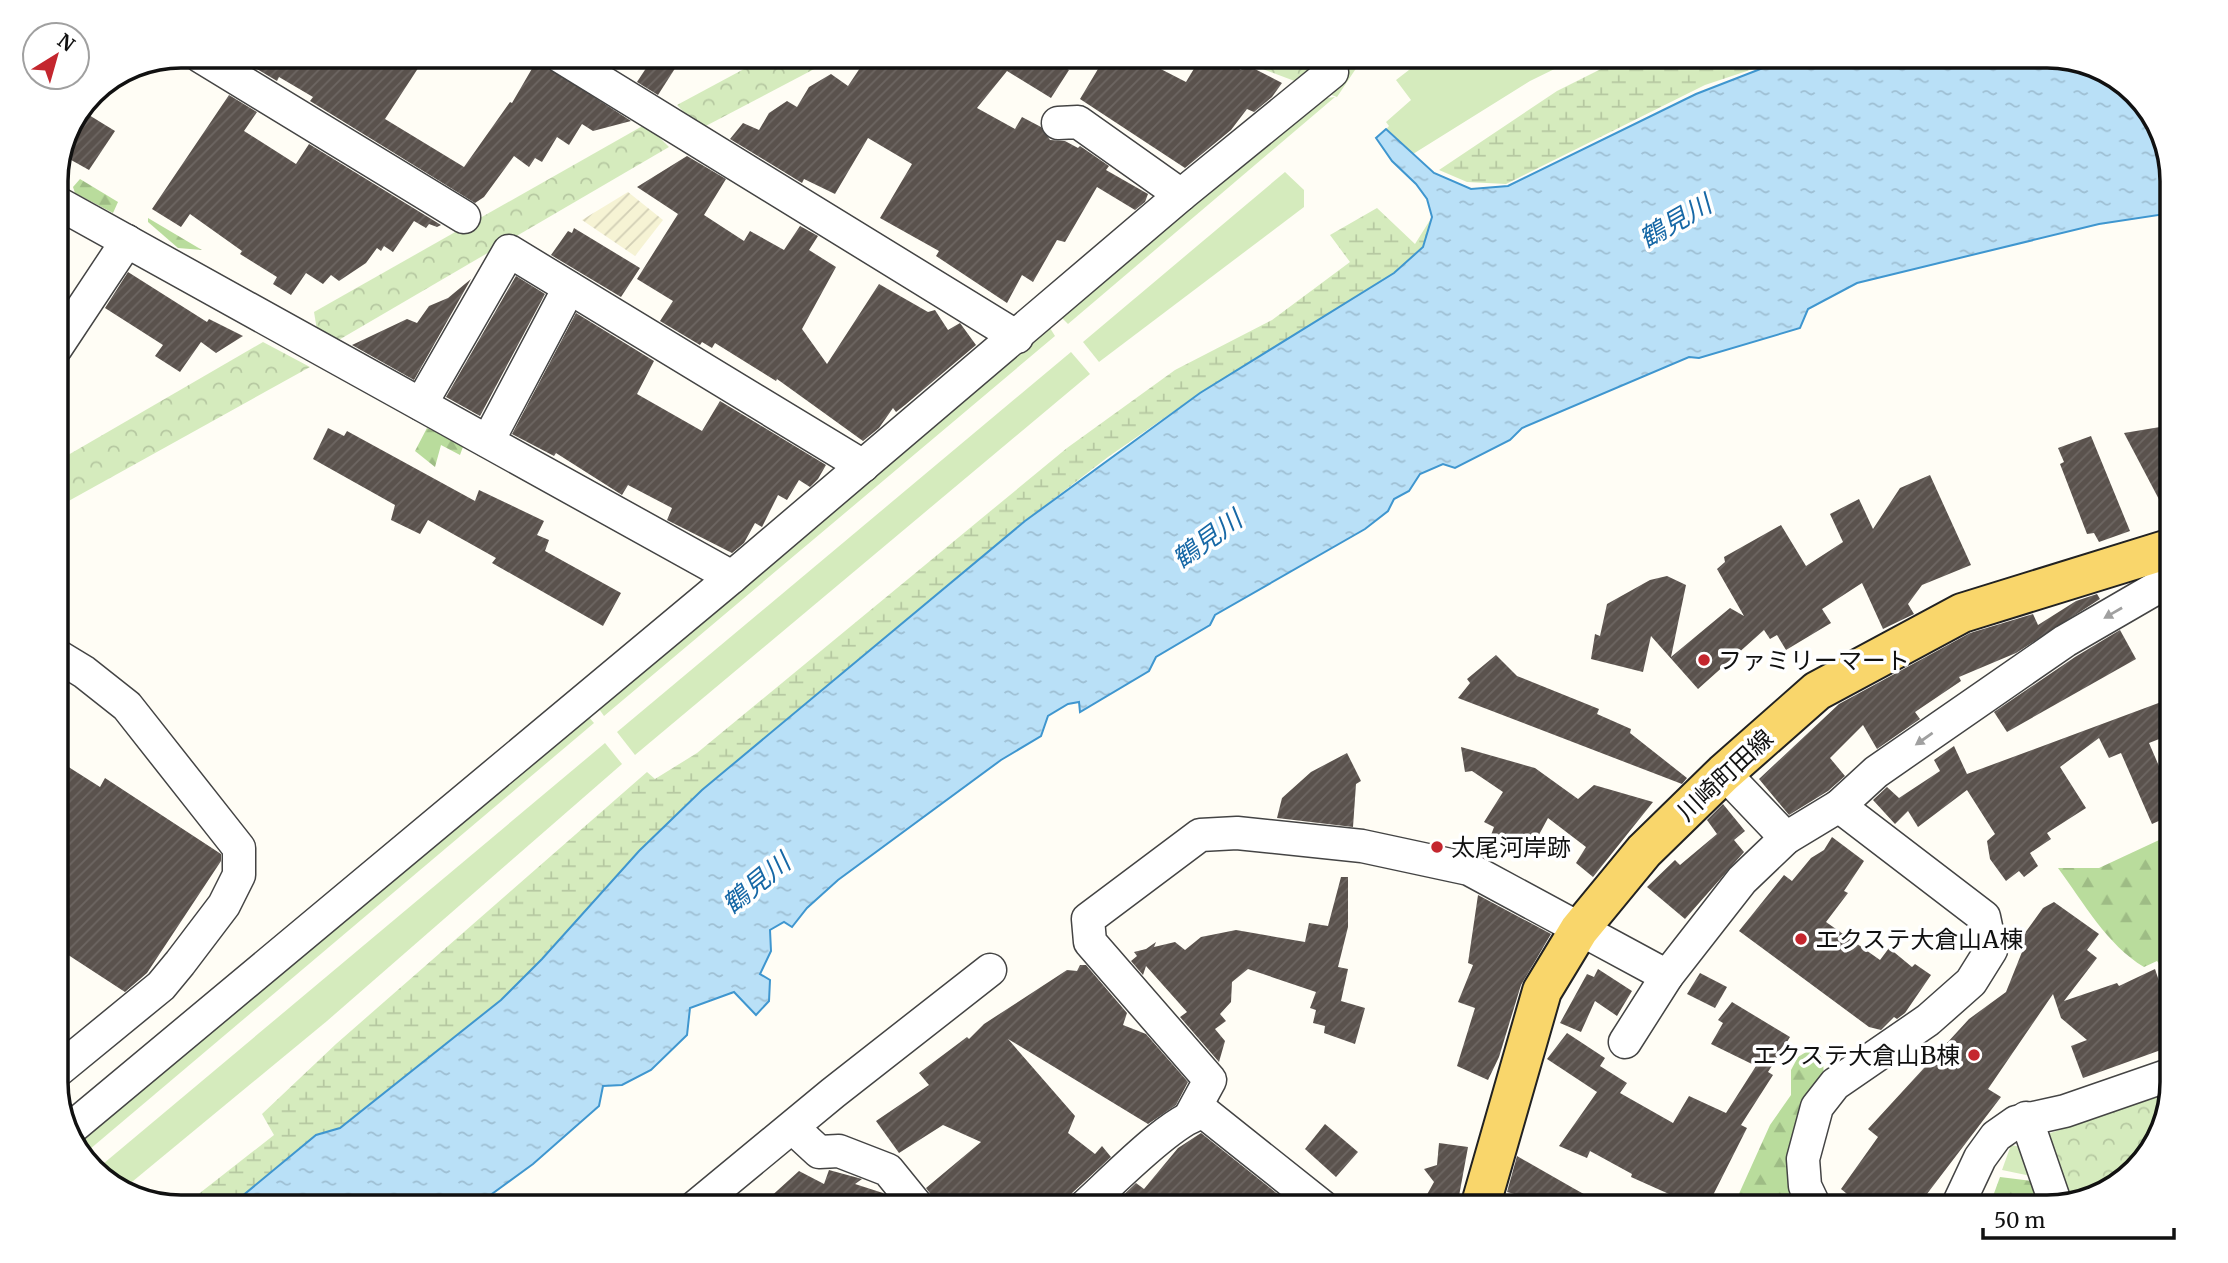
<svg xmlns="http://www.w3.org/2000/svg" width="2228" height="1263" font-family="Merriweather,'Noto Sans JP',serif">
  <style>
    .farmland { fill: url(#farmland-furrows) }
    .grass { fill: #d5ebbd }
    .forest { fill: url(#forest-firs) }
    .wetland { fill: url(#wetland-marsh) }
    .park { fill: url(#park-crowns) }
    .water { fill: url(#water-ripples); stroke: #3f96cf; stroke-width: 2 }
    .building { fill: url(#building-hatch) }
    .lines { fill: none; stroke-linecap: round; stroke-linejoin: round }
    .minor-casing { stroke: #444; stroke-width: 35 }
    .major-casing { stroke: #222; stroke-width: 42 }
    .minor { stroke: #fff; stroke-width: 32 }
    .major { stroke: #f9d66b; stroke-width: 38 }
    .oneway { fill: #a0a0a0 }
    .poi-dot { fill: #c4262e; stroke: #fff; stroke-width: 2.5 }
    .labels { text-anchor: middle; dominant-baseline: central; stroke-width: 7; stroke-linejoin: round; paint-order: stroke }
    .poi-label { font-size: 24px; fill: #111; stroke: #fff; text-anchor: start }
    .street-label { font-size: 24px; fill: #111; stroke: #fff }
    .water-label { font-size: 26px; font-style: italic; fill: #1768a6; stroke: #fff }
    .rim { fill: none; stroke: #111; stroke-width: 3.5 }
  </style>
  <defs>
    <pattern id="farmland-furrows" width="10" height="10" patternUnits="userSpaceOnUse" patternTransform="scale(1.75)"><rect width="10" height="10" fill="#f6f3d4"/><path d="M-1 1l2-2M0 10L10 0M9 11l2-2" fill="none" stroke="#d2cfb5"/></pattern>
    <pattern id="forest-firs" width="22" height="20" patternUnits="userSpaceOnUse" patternTransform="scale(1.75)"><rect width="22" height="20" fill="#b9dc9c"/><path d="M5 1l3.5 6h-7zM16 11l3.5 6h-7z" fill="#9ebc85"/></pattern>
    <pattern id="wetland-marsh" width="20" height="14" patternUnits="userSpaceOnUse" patternTransform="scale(1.75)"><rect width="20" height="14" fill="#d5ebbd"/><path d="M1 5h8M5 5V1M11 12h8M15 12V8" fill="none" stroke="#b6c8a1"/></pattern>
    <pattern id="park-crowns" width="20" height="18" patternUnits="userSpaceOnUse" patternTransform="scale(1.75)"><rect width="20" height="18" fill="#d5ebbd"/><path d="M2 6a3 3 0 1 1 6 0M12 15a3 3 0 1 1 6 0" fill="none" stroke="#b6c8a1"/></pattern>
    <pattern id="water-ripples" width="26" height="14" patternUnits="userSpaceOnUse" patternTransform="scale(1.75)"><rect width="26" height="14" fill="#b9e0f7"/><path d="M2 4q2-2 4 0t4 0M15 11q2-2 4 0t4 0" fill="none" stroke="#9ebfd3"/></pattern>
    <pattern id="building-hatch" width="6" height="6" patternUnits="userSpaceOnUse" patternTransform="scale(1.75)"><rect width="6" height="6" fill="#5a524d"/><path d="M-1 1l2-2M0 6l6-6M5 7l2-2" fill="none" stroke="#6d6662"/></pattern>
  </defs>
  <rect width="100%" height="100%" fill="#fffdf5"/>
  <!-- farmland -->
  <path class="farmland" d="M628 192 663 220 635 256 582 220Z"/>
  <!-- grass -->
  <g class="grass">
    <path d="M1427 56H1581L1530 81 1413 154 1386 129 1389 126 1386 122 1411 100 1396 80Z"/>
    <path d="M1335 97 1068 324 1060 316 1318 99Z"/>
    <path d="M1285 172 1304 190V207L1099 362 1083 342Z"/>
    <path d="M1050 328 1055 336 604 716 599 709 615 696 612 690Z"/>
    <path d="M1071 352 1090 374 635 755 617 732Z"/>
    <path d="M587 715 594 723 83 1155 73 1145Z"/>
    <path d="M605 743 622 764 327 1021 121 1191 97 1169Z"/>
    <path d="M2011 1145 2021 1147 2031 1176 2002 1170Z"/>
  </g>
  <!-- forest -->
  <g class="forest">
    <path d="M80 179 118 202 113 213 75 193 73 187Z"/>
    <path d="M148 218 202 250 178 248 148 222Z"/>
    <path d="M427 428 464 444 460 455 441 445 435 467 415 451Z"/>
    <path d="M2172 834V970L2166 973 2157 961 2144 967C2107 945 2084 903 2058 868H2099Z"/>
    <path d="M1814 1047 1823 1060 1824 1079 1799 1108 1802 1207H1733L1770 1125 1791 1095V1070L1798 1057Z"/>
    <path d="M2000 1177 2032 1181 2041 1207H1989Z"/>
  </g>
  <!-- wetland -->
  <g class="wetland">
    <path d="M1627 56H1792L1705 85 1506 184 1467 182 1439 170 1557 91Z"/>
    <path d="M1377 208 1415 244 1432 217 1423 246 1394 273 1200 393 1108 457 1025 521 702 790 639 851 542 960 501 1000 340 1128 316 1135 229 1207H182L274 1135 262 1114 336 1044 647 772 655 779 697 753 1067 448 1175 370 1272 320 1350 262 1330 235Z"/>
  </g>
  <!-- park -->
  <g class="park">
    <path d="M768 56H839L700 129 677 105Z"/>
    <path d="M1136 56H1346L1359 64 1337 97 1244 62Z"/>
    <path d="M646 124 669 147 337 341 317 330 314 312Z"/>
    <path d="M263 342 310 367 56 508V462Z"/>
    <path d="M2170 1091 2155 1144 2110 1190 2048 1207 2025 1142Z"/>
  </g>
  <!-- water -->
  <path class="water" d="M1794 56C1856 56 2068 44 2111 74 2159 108 2172 157 2172 213L2099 224 1857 283 1808 309 1800 328 1699 358 1689 357 1522 428 1510 440 1455 468 1443 464 1420 474 1409 491 1394 499 1388 511 1365 529 1215 615 1210 625 1156 657 1149 671 1080 712 1079 702 1068 704 1048 716 1041 736 1001 760 838 880 807 908 792 927 784 922 770 930 771 951 760 974 770 980 769 1001 756 1015 734 992 690 1008 687 1035 651 1070 622 1085 603 1086 599 1106 533 1164 474 1207H229L316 1135 340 1128 501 1000 542 959 639 851 702 790 1025 521 1200 393 1394 273 1423 247 1432 217 1427 199 1416 184 1392 161 1376 138 1386 129 1434 173 1471 189 1508 186 1696 94Z"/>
  <!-- building -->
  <g class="building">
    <path d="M235 56H426L385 119 464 167 510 102 512 103 537 60 631 121 593 131 582 124 569 145 557 137 542 162 535 158 529 167 514 156 484 197 475 203 310 101 313 97 279 77 277 81Z"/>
    <path d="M654 56H683L658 95 637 82Z"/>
    <path d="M868 56H1026L1048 65 1051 60 1069 70 1051 98 1007 71 977 108 1015 129 1022 117 1041 127 1050 140 1065 141 1078 148 1080 146 1109 166 1106 170 1148 194 1145 202 1135 210 1097 187 1065 242 1057 240 1033 282 1022 275 1007 303 936 256 939 251 880 218 912 164 868 138 835 194 804 179 802 183 730 139 743 123 759 130 769 113 787 101 797 107 809 87 831 74 848 86Z"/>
    <path d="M1104 59 1149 66 1151 64 1186 82 1195 67 1225 62 1241 70 1245 64 1282 83 1272 97 1254 112 1247 109 1231 130 1185 168 1080 99Z"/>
    <path d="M229 95 257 112 244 131 296 164 309 144 441 225 437 227 429 224 426 228 414 221 393 252 384 246 381 251 377 248 366 263 339 281 331 275 323 284 306 273 291 295 273 284 277 277 240 254 242 251 190 214 181 227 152 209Z"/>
    <path d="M84 112 115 131 89 170 64 156Z"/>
    <path d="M687 156 726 179 704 215 744 241 750 231 784 250 800 226 818 236 809 250 836 267 802 329 827 364 879 284 928 312 935 310 948 330 960 323 976 345 905 405 896 412 893 408 879 428 863 441 777 379 776 381 715 343 712 348 702 342 700 345 660 321 673 301 637 279 678 214 637 187Z"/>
    <path d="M574 228 640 268 621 297 551 255 568 231 572 233Z"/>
    <path d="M128 272 207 322 209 319 243 336 216 353 201 342 180 372 155 356 163 345 105 308Z"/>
    <path d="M516 276 545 294 480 416 446 397Z"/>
    <path d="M471 279 414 380 352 345 407 319 417 323 429 306 448 298Z"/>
    <path d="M576 313 654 361 637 394 702 431 720 401 826 465 818 479 810 487 799 480 787 500 778 495 762 527 755 523 744 543 732 553 667 520 672 508 628 485 622 495 556 453 554 456 512 434Z"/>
    <path d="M2172 425V524L2124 433Z"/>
    <path d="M328 428 344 436 347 431 475 501 479 490 544 521 537 535 549 540 545 551 621 593 603 626 492 563 496 558 428 520 420 534 391 520 395 505 313 459Z"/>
    <path d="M2091 436 2130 531 2099 542 2094 533 2087 534 2060 464 2064 462 2058 448Z"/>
    <path d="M1930 475 1971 565 1922 585 1908 604 1914 614 1883 629 1862 583 1822 609 1831 623 1786 650 1777 635 1770 639 1764 630 1698 689 1651 636 1643 672 1591 659 1595 634 1600 636 1607 604 1650 580 1667 576 1686 585 1671 657 1730 608 1744 616 1717 569 1725 562 1724 557 1781 525 1806 566 1843 542 1830 514 1859 499 1873 529 1900 488Z"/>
    <path d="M2097 594 2100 599 2016 653 1959 677 1961 681 1915 712 1920 719 1877 749 1863 725 1830 758 1845 776 1828 791 1789 815 1759 779 1839 704 1970 633 2033 614 2038 625 2076 601Z"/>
    <path d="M2120 630 2136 659 2007 732 1994 712 2075 657Z"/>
    <path d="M1496 655 1517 676 1599 709 1597 714 1631 729 1630 733 1687 778 1682 784 1458 698 1470 683 1467 679Z"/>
    <path d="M2172 698V734L2149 743 2171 794 2165 797 2172 815 2152 824 2121 753 2109 758 2099 738 2060 767 2086 808 2047 833 2051 839 2030 853 2038 866 2024 877 2019 871 2006 881 1990 859 1987 841 1995 834 1967 790 1918 827 1908 811 1895 824 1873 800 1887 787 1899 798 1940 771 1934 760 1954 746 1967 774Z"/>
    <path d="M1461 747 1535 768 1578 799 1594 785 1653 802 1593 877 1576 863 1586 847 1548 818 1527 857 1491 835 1494 827 1484 822 1503 792 1472 771 1465 772Z"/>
    <path d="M1347 753 1361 781 1356 784 1353 827 1277 818 1282 798 1311 772Z"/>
    <path d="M56 759 100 787 105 778 221 854V861L147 973 125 992 56 947Z"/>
    <path d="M1723 804 1745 831 1734 840 1744 852 1685 919 1647 887 1675 860 1680 865 1717 834 1707 820Z"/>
    <path d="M1832 837 1864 861 1844 891 1848 893 1826 922 1880 960 1889 948 1912 967 1915 964 1931 975 1905 1013 1897 1019 1894 1017 1881 1030 1869 1027 1739 931 1784 875 1792 881 1811 858 1824 850Z"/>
    <path d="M1341 877H1348V927L1338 967 1348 969 1341 1001 1365 1008 1355 1044 1324 1033 1325 1026 1313 1023 1316 1010 1310 1008 1316 992 1248 969 1232 982 1231 1002 1220 1014 1226 1021 1215 1029 1225 1041 1219 1062 1180 1017 1187 1012 1146 966 1143 975 1131 961 1137 956 1134 952 1146 949 1156 942 1154 947 1175 942 1185 950 1201 937 1236 930 1305 942 1309 923 1328 926Z"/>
    <path d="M1478 895 1551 934 1521 985 1499 1057 1488 1080 1457 1066 1475 1008 1458 1002 1473 965 1468 963Z"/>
    <path d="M2054 902 2099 934 2087 950 2097 958 2064 1001 2117 983 2119 986 2155 969 2160 984 2172 980V1046L2083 1078 2071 1046 2087 1040 2061 1018 2053 994 1988 1089 2001 1097 1917 1207H1863L1841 1189 1878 1137 1868 1129 1969 1019 2006 992 2024 947 2022 937 2043 908Z"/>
    <path d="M1080 965H1086L1127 1013 1123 1025 1146 1034 1188 1082 1176 1105 1148 1124 1008 1039 1075 1116 1068 1133 1095 1154 1102 1146 1111 1157 1072 1193 1066 1207H940L926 1188 981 1142 943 1125 899 1153 876 1121 929 1085 919 1073 967 1037 969 1039 984 1024 1067 970 1077 971Z"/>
    <path d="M1598 969 1632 991 1617 1016 1595 1001 1581 1032 1560 1023 1587 974 1594 977Z"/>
    <path d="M1700 973 1727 987 1715 1008 1687 994Z"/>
    <path d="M1732 1002 1790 1037 1768 1072 1773 1075 1741 1125 1747 1128 1707 1207H1662L1669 1194 1631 1177 1632 1174 1590 1151 1587 1158 1559 1146 1597 1092 1547 1059 1567 1033 1605 1058 1600 1066 1627 1083 1620 1093 1673 1123 1689 1096 1726 1113 1756 1066 1711 1044 1723 1023 1718 1020Z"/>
    <path d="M1325 1124 1358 1152 1336 1177 1305 1149Z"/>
    <path d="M1201 1133 1294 1207H1111L1136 1183 1144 1189 1178 1148Z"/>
    <path d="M1439 1143 1468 1147 1457 1207H1420L1434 1182 1424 1169 1437 1165Z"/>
    <path d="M1517 1156 1573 1188 1607 1207H1539L1541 1201 1507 1192Z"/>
    <path d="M829 1170 862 1179 855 1184 883 1193 894 1207H790L767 1200 799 1171 824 1184Z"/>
  </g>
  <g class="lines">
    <defs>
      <g id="minor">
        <path d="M200 56 464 217"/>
        <path d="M560 56 1017 337"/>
        <path d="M1058 123 1078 122 1181 195"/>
        <path d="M56 202 732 577"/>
        <path d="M56 348 127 241"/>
        <path d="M421 404 509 251 863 466"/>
        <path d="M488 441 569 288"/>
        <path d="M56 655 84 672 127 706 239 848V875L224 905 180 963 161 986 56 1072"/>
        <path d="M1724 773 1786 838"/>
        <path d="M1625 1042 1667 976"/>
        <path d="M1192 1113 1210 1080 1090 942 1088 919 1200 835 1237 833 1362 846 1469 869 1667 976 1742 880 1786 838 1839 806 1876 772 2065 641 2172 579"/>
        <path d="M2026 1118 2056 1205"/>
        <path d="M793 1128 819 1152 839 1151 888 1170 918 1207"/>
        <path d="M69 1130 732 577 1181 195 1332 72"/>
        <path d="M695 1207 833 1093 990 970"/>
        <path d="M1084 1207C1109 1185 1176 1114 1205 1113L1323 1207"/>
        <path d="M1815 1207 1805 1186 1803 1159 1817 1107 1835 1084 1928 1020 1971 982 1991 950 1984 917 1839 806"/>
        <path d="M1957 1207 1980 1158 1996 1136 2016 1122 2065 1111 2172 1074"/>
      </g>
      <path id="major" d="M1480 1207 1542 991 1579 930 1644 851 1724 773 1817 691 1962 613 2172 548"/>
    </defs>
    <!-- minor casing -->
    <use href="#minor" class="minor-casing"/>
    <!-- major casing -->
    <use href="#major" class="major-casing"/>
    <!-- minor -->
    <use href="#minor" class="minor"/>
    <!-- major -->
    <use href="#major" class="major"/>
  </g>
  <!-- one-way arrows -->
  <defs><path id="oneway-solid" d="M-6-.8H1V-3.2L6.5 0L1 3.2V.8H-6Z" transform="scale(1.75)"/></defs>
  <g class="oneway">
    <use href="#oneway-solid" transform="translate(2113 613) rotate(150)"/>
    <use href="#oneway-solid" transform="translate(1924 739) rotate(145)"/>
  </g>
  <!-- markers -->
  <g class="poi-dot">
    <circle cx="1704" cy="660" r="7"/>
    <circle cx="1437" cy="847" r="7"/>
    <circle cx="1801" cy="939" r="7"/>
    <circle cx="1974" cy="1055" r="7"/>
  </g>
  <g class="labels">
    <!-- poi labels -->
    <g class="poi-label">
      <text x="1718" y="660">ファミリーマート</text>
      <text x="1451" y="847">太尾河岸跡</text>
      <text x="1815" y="939">エクステ大倉山A棟</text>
      <text x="1960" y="1055" text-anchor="end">エクステ大倉山B棟</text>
    </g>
    <!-- street labels -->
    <g class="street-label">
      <text transform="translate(1725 775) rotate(-43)">川崎町田線</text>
    </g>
    <!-- water labels -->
    <g class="water-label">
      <text transform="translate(1675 221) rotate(-30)">鶴見川</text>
      <text transform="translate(1207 539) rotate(-36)">鶴見川</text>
      <text transform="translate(756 883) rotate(-39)">鶴見川</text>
    </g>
  </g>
  <!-- crop -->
  <path d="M0 0H2228V1263H0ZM181 68H2047A113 113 0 0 1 2160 181V1082A113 113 0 0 1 2047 1195H181A113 113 0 0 1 68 1082V181A113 113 0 0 1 181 68Z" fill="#fff" fill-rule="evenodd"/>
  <path class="rim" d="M181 68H2047A113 113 0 0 1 2160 181V1082A113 113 0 0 1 2047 1195H181A113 113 0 0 1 68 1082V181A113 113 0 0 1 181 68Z"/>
  <!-- north arrow -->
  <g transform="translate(56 56) rotate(37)"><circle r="33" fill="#ffffff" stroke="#a0a0a0" stroke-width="2"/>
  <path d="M0-5L12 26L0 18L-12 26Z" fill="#c4262e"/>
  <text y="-10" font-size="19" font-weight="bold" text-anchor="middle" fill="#111111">N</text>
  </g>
  <!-- scale -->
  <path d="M1983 1228v10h191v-10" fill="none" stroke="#111111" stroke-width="3.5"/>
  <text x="1994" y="1228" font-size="21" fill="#111111" stroke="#ffffff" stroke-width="5" paint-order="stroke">50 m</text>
</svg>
